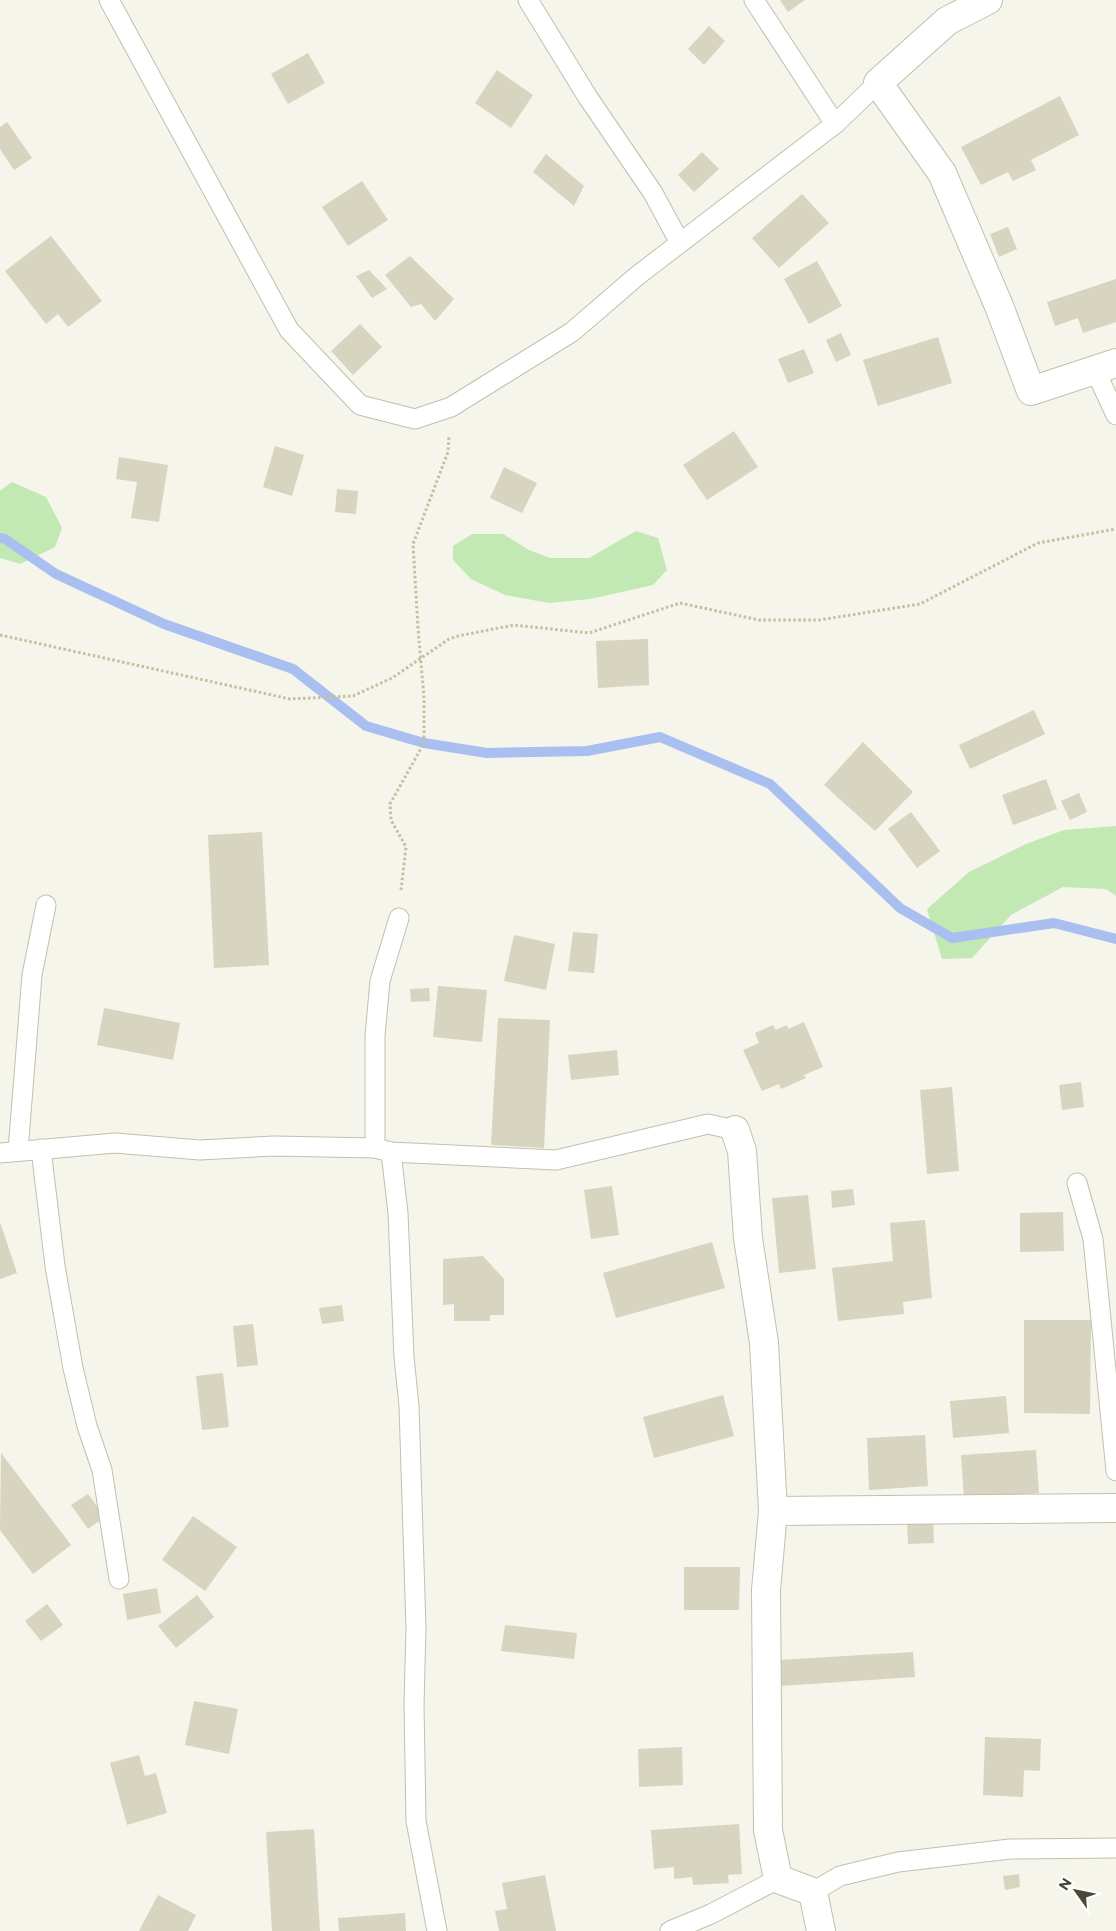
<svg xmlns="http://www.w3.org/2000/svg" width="1116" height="1931" font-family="Montserrat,sans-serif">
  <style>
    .green { fill: #c2e9b4 }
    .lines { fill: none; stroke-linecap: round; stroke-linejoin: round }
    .stream { stroke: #a9bff0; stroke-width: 10 }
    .building { fill: #d7d4c0 }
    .lane-casing { stroke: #c1c0ad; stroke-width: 21 }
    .street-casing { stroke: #c1c0ad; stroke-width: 30 }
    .path { stroke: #c2c09e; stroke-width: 3; stroke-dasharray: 2.5 2.5; stroke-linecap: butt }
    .lane { stroke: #fff; stroke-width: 19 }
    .street { stroke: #fff; stroke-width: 28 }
  </style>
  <rect width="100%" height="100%" fill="#f5f5eb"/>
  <!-- green -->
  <g class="green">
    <path d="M12 482 46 497 62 528 55 547 20 564 0 558V491Z"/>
    <path d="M636 531 658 538 667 570 653 585 590 599 549 603 505 595 471 579 453 560V546L472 534H503L529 550 550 558H589Z"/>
    <path d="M1116 826V896L1106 889 1063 887 1011 915 972 958 942 959 927 909 969 872 1026 844 1064 830Z"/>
  </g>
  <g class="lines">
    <!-- stream -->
    <path class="stream" d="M0 538 5 539 56 574 164 624 293 669 366 726 424 743 487 753 587 751 660 737 770 784 900 908 952 938 1054 923 1116 939"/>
  </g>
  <!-- building -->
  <g class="building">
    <path d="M780 0H805L788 12Z"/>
    <path d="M709 26 725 41 704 65 688 49Z"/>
    <path d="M308 53 325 83 288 104 271 74Z"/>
    <path d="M497 70 533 95 511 128 475 103Z"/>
    <path d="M1060 96 1079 135 1031 160 1036 170 1013 181 1008 172 981 185 961 147Z"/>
    <path d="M7 122 32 158 14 170 0 149V127Z"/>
    <path d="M702 152 719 169 694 192 678 175Z"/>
    <path d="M546 154 584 186 574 206 533 172Z"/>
    <path d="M362 181 388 220 348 246 322 207Z"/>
    <path d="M802 194 829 223 779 268 752 238Z"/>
    <path d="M1008 227 1017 249 999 257 990 234Z"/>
    <path d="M51 236 102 301 68 327 58 314 46 324 5 271Z"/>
    <path d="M410 256 454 299 435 321 421 304 411 307 385 275Z"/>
    <path d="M817 261 842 306 809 324 784 279Z"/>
    <path d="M369 270 387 289 372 298 356 276Z"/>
    <path d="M1116 279V322L1083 333 1078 318 1055 326 1047 302Z"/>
    <path d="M360 324 382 347 353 375 331 351Z"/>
    <path d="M841 333 851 355 836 362 826 340Z"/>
    <path d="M938 337 952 383 878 406 863 360Z"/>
    <path d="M804 349 814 373 788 383 778 359Z"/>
    <path d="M734 431 758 467 707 500 683 465Z"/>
    <path d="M275 446 304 455 292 496 263 487Z"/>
    <path d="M119 457 168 465 159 522 131 518 137 482 116 479Z"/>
    <path d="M504 467 537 483 522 513 490 498Z"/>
    <path d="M337 489 358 491 356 514 335 512Z"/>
    <path d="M648 639 649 685 598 688 596 641Z"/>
    <path d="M1034 710 1045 734 970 769 959 745Z"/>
    <path d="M863 742 913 792 875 831 824 785Z"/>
    <path d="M1046 779 1057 809 1013 825 1002 795Z"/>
    <path d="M1079 793 1087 812 1070 820 1061 801Z"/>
    <path d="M911 812 940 851 917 868 888 829Z"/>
    <path d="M262 832 269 965 214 968 208 835Z"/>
    <path d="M573 932 598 934 594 973 568 971Z"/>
    <path d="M514 935 555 944 546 990 504 981Z"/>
    <path d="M438 986 487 990 482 1042 433 1037Z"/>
    <path d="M429 988 430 1001 411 1002 410 989Z"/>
    <path d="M104 1008 180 1023 173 1060 97 1045Z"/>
    <path d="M498 1018 550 1020 544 1148 491 1145Z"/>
    <path d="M804 1022 823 1067 804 1075 806 1078 781 1089 779 1084 762 1091 743 1050 759 1043 755 1033 773 1025 776 1030 787 1025 788 1029Z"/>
    <path d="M617 1050 619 1075 571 1080 568 1055Z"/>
    <path d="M1081 1082 1084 1107 1062 1110 1059 1085Z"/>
    <path d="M952 1087 959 1171 927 1174 920 1090Z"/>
    <path d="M612 1186 619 1235 591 1239 584 1190Z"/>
    <path d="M853 1189 855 1205 832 1208 831 1191Z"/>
    <path d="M808 1195 816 1269 779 1273 772 1198Z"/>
    <path d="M1063 1212 1064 1251 1020 1252V1213Z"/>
    <path d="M925 1220 932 1298 903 1302 904 1314 838 1321 832 1268 893 1261 890 1223Z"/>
    <path d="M0 1222 17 1273 0 1279Z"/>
    <path d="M712 1242 725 1288 616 1318 603 1273Z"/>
    <path d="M483 1256 504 1279V1315H490V1321H454V1304L443 1305V1259Z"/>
    <path d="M342 1305 344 1321 322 1324 319 1308Z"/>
    <path d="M1024 1320H1091L1090 1414 1024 1413Z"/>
    <path d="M253 1324 258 1365 237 1367 233 1326Z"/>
    <path d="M223 1373 229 1427 202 1430 196 1376Z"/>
    <path d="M723 1395 734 1436 654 1458 643 1417Z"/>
    <path d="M1006 1396 1009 1433 953 1438 950 1401Z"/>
    <path d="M925 1435 928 1486 869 1490 867 1438Z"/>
    <path d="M1036 1450 1039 1493 964 1498 961 1455Z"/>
    <path d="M1 1453 71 1545 33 1574 0 1530Z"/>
    <path d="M88 1494 105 1517 88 1529 71 1505Z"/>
    <path d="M193 1516 237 1547 205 1591 162 1560Z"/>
    <path d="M933 1520 934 1543 908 1544 907 1522Z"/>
    <path d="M684 1567H740L739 1610H684Z"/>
    <path d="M157 1588 161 1613 127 1620 123 1594Z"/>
    <path d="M197 1595 214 1617 176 1648 158 1626Z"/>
    <path d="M47 1604 63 1625 41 1641 25 1621Z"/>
    <path d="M505 1625 577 1633 574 1659 501 1651Z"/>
    <path d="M913 1652 915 1677 780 1686 778 1660Z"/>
    <path d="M194 1701 238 1709 229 1754 185 1745Z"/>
    <path d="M985 1737 1041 1739 1040 1771 1024 1770 1023 1797 983 1795Z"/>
    <path d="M682 1747 683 1785 639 1787 638 1749Z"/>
    <path d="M139 1755 145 1776 156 1773 167 1813 127 1825 110 1763Z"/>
    <path d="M739 1824 742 1874 728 1875 729 1883 693 1885 692 1877 674 1879V1867L654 1869 651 1830Z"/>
    <path d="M314 1829 320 1931H272L266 1832Z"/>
    <path d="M1019 1874 1020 1887 1005 1890 1003 1876Z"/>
    <path d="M545 1875 556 1931H499L495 1911 507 1909 502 1883Z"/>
    <path d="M158 1895 196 1915 188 1931H139Z"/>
    <path d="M405 1913 406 1931H339L338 1918Z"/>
  </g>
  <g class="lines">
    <defs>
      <g id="lane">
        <path d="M109 0 289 330 360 405 415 419 451 407 572 332 637 276 835 124 878 83"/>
        <path d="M528 0 587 96 653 193 680 243"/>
        <path d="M754 0 835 124"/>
        <path d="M1095 370 1116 415"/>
        <path d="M375 1148V1036L380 981 399 918"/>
        <path d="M41 1149 55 1266 73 1368 87 1426 102 1470 119 1579"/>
        <path d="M18 1151 32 975 46 905"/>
        <path d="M391 1152 398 1213 404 1357 409 1406 416 1628 414 1705 416 1821 437 1931"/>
        <path d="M0 1153 115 1143 200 1150 274 1146 375 1148 391 1152 556 1160 708 1124 735 1130"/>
        <path d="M1077 1183 1093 1239 1116 1471"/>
        <path d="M813 1892 840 1876 898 1862 1010 1849 1116 1848"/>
        <path d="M670 1931 711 1914 778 1879"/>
      </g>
      <g id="street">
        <path d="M988 0 947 21 878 83 942 173 999 306 1031 391 1116 363"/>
        <path d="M735 1130 742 1151 748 1238 764 1343 773 1511"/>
        <path d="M821 1931 813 1892 778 1879 768 1830 766 1590 773 1511 1116 1508"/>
      </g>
    </defs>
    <!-- lane casing -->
    <use href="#lane" class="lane-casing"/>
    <!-- street casing -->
    <use href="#street" class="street-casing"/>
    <!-- path -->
    <g class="path">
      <path d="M0 635 290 699 353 696 392 678 449 639 458 636 514 625 589 633 680 603 759 620H819L920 604 1038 543 1116 529"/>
      <path d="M401 890 406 847 391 820 390 804 424 743V698L418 628 413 544 448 452 449 436"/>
    </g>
    <!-- lane -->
    <use href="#lane" class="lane"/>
    <!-- street -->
    <use href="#street" class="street"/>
  </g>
  <!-- north arrow -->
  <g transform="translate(1076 1891) rotate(303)" stroke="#ffffff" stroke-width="4" paint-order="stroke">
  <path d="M0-4L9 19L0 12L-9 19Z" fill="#494838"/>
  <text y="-8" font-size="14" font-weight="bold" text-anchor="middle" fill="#494838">N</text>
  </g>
</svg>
